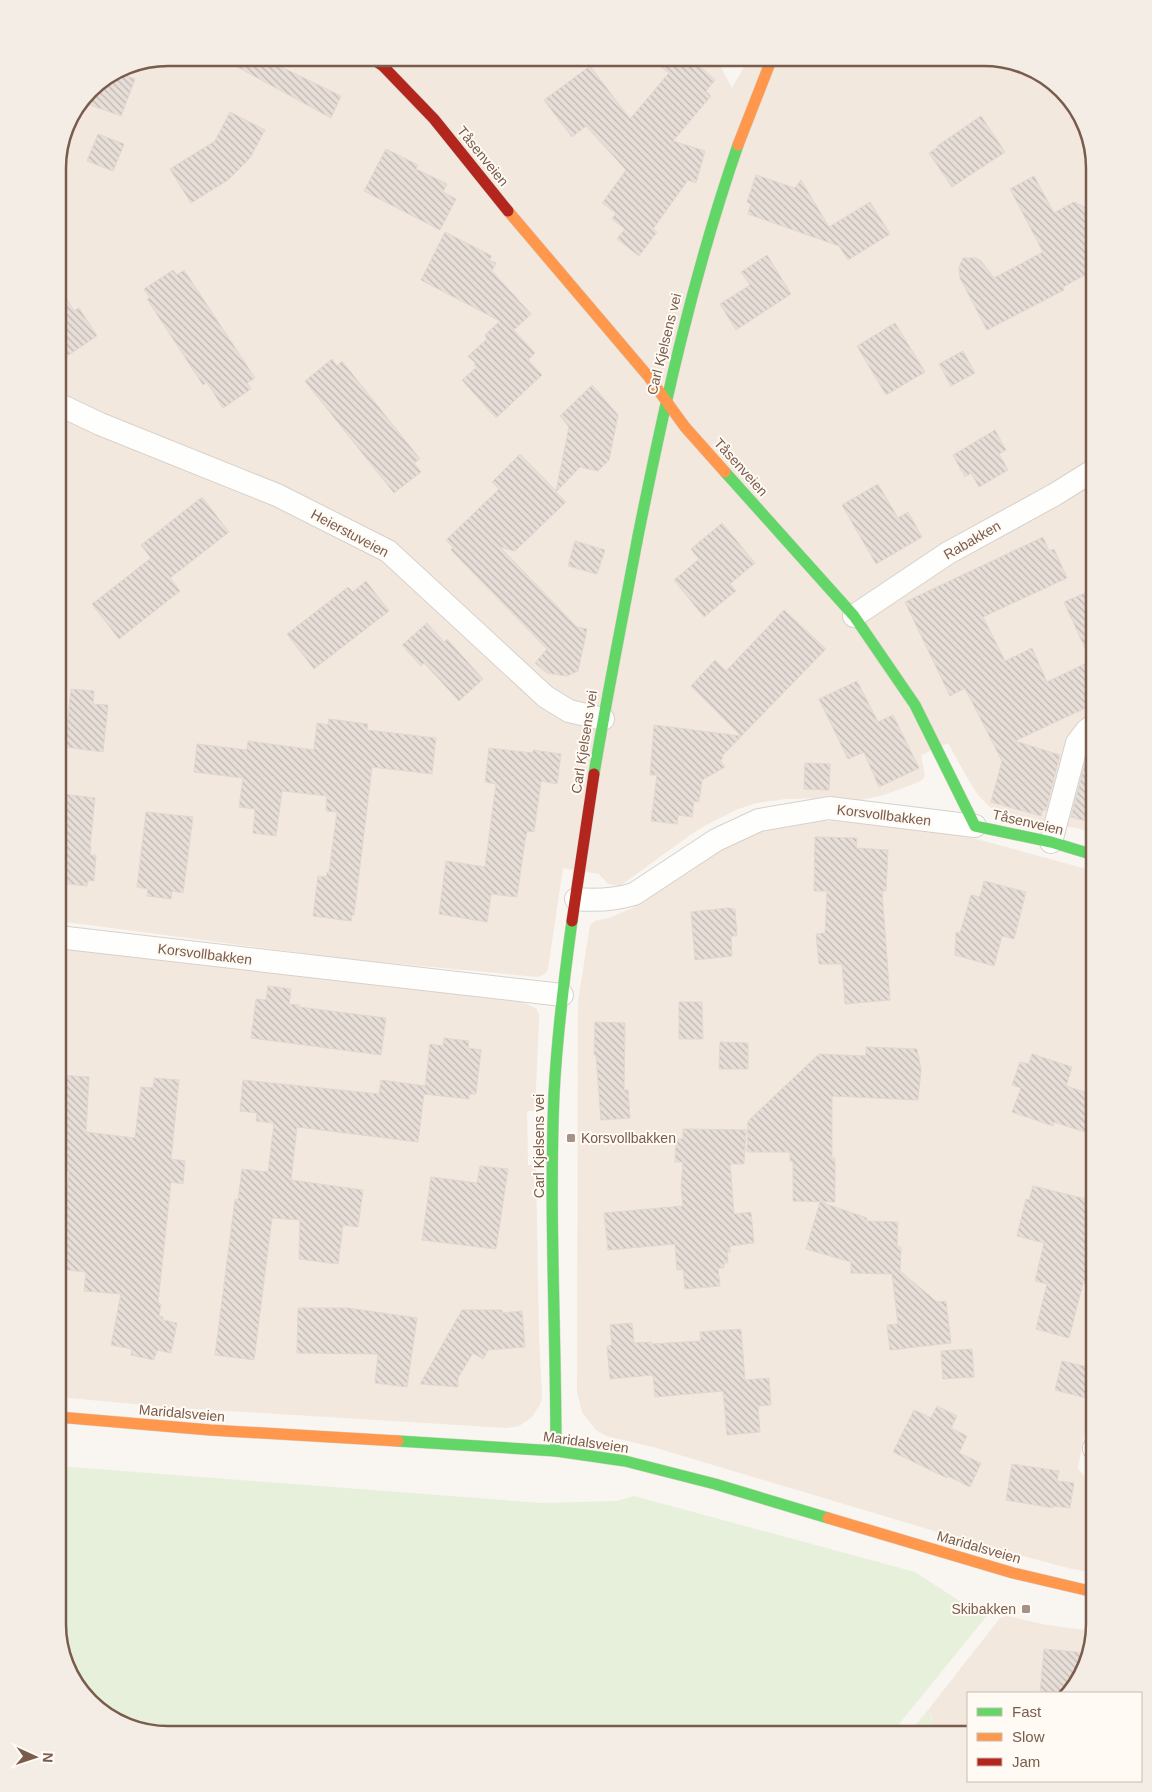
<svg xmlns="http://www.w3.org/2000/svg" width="1152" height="1792" font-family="Helvetica,sans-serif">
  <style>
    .residential { fill: #f2e8de }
    .green { fill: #e7f0db }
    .building { fill: url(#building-back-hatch); stroke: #e2d8d2 }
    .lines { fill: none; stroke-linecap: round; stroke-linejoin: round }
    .street-casing { stroke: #d7d1cb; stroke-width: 24 }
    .fast-casing { stroke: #d9d2cb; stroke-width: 12 }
    .slow-casing { stroke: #d9d2cb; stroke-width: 12 }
    .jam-casing { stroke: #d9d2cb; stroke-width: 12 }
    .street { stroke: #fefefd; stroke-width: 22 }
    .fast { stroke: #63d668; stroke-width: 11 }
    .slow { stroke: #ff974d; stroke-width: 11 }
    .jam { stroke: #b3261e; stroke-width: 11 }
    .poi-dot { fill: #a69286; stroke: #fffaf3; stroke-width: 2 }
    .labels { text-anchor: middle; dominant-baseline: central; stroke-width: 4; stroke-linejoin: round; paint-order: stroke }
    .street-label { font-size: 14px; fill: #7a5c4d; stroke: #fffaf3 }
    .poi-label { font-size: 14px; fill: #7a5c4d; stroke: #fffaf3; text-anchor: start }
    .rim { fill: none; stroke: #7a5c4d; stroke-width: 2.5 }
  </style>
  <defs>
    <pattern id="building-back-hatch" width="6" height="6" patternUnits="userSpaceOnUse" patternTransform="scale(1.25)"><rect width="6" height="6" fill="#e6ded7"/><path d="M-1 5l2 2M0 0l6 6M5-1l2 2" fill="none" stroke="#bfb7b1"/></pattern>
  </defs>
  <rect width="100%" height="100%" fill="#f9f5f0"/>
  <!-- residential -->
  <g class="residential">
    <path d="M168 58H716L732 88 749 58H991L1046 76 1083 119 1094 168V834L1077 828 1007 817 991 808 978 795 968 779 948 743 921 755 925 776 922 780 914 784 884 795 857 801 828 798 785 799 757 803 738 809 708 824 693 833 620 886 608 884 599 874 563 868 548 969 545 974 538 977 348 959 58 921V161L66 126 90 90 126 66Z"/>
    <path d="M808 821H847L940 829 1094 871V1383L1078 1468 1088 1482 1093 1500H1094V1573L1068 1568 961 1539 653 1447 606 1436 596 1430 582 1412 577 1392 578 1002 590 925 595 921 609 918 632 908 734 841 761 830Z"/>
    <path d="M58 945 522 1002 536 1008 539 1014V1020L535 1111H527L528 1165H536L539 1337 542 1395 541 1402 532 1417 519 1426 507 1428 178 1408 58 1397Z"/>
    <path d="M1007 1616 1047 1625 1093 1631 1080 1679 1065 1693H968V1734H934L931 1729 932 1718 928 1710 1000 1618Z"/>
  </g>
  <!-- green -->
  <g class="green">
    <path d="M58 1466 542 1503 617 1501 634 1496 915 1572 958 1600 977 1606 989 1613 891 1734H161L107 1716 69 1673 58 1624Z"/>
    <path d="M928 1710C934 1720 930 1724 934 1734H908Z"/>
  </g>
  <!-- building -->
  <g class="building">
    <path d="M221 58H283L279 66 341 96 331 118Z"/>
    <path d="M649 58H691L715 80 706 91 711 96 673 141 705 151 696 183 688 180 653 229 657 232 639 256 617 239 625 229 612 219 616 213 602 203 626 170 586 126 572 137 544 100 590 66 630 119 669 73Z"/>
    <path d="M116 73 135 79 121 116 82 102 90 90Z"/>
    <path d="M230 112 265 130 250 158 228 180 191 203 170 169 215 141Z"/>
    <path d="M981 116 1005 152 952 187 929 153 938 147 937 146Z"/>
    <path d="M98 134 124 144 113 171 87 161Z"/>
    <path d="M386 149 418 165 416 169 447 184 443 192 456 199 440 230 364 191Z"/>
    <path d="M756 175 795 188 801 180 829 227 870 202 890 234 848 260 839 246 748 214 751 204 747 202Z"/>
    <path d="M1034 176 1054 213 1074 202 1087 208 1094 222V270L1063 287 1064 290 987 330 960 278 959 267 963 258H976L981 261 994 278 1043 252 1010 189Z"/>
    <path d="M445 232 492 256 489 260 496 263 492 271 531 314 515 329 510 326 535 353 528 360 542 375 496 418 462 380 477 367 474 365 476 364 468 356 487 339 485 335 500 321 421 280Z"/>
    <path d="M767 255 791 294 736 330 720 304 750 285 741 272Z"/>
    <path d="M173 270 177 275 184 270 255 378 247 383 251 389 223 408 207 382 203 385 147 299 150 298 144 289Z"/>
    <path d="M58 285 74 311 79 308 97 336 58 362Z"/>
    <path d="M895 323 925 372 886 395 857 346Z"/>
    <path d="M963 351 975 373 951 386 939 364Z"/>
    <path d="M332 359 337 366 342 361 420 459 414 463 421 472 394 493 305 381Z"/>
    <path d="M592 385 618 415 609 460 598 471 580 467 556 492 566 502 515 551 500 547 577 627 587 629 578 671 567 676 547 673 535 663 547 649 451 550 453 547 446 540 499 489 492 482 520 454 556 491 569 427 560 416Z"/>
    <path d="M995 430 1006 450 999 454 1008 470 979 487 971 473 965 477 953 455Z"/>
    <path d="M878 484 898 518 908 512 922 537 876 564 842 505Z"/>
    <path d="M202 497 229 532 170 578 180 591 119 639 92 604 151 558 141 545Z"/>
    <path d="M722 523 755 563 730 584 736 591 704 617 674 580 699 559 691 549Z"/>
    <path d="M1043 537 1049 551 1054 549 1067 578 983 617 1005 661 1032 648 1047 682 1091 661 1064 602 1085 593 1094 613V704L1015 741 1060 755 1046 810H1043L1041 816 991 802 1002 761 965 688 950 696 905 602Z"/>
    <path d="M575 541 605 550 597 574 568 566Z"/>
    <path d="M366 581 389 611 314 669 287 634 348 587 353 592Z"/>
    <path d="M784 610 826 649 722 756 723 758 720 760 725 767 702 780 699 802 694 801 692 817 678 815 677 824 651 821 657 775H650L654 725 741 736 691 686 715 660 726 671Z"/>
    <path d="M427 623 444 642 447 639 483 679 459 701 424 663 421 666 402 645Z"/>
    <path d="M857 681 878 722 893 715 919 768 879 787 864 752 848 759 819 699Z"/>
    <path d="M71 689 94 691 93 704 108 705 103 752 65 747Z"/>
    <path d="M329 719 368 724 367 730 436 738 432 774 372 767 354 915H352L351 921 313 916 318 876 326 877 327 872H329L337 812 326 811 327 796 282 791 276 836 253 833 255 809 239 807 243 778 194 772 197 744 247 750 248 741 314 750 317 723 328 725Z"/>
    <path d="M489 748 533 753V750L561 754 557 784 541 781 534 832 527 831 525 840 517 897 491 894 487 922 439 914 446 861 485 867 496 784 485 782Z"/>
    <path d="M805 763 830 764 829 790 804 789Z"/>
    <path d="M1085 763 1094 765V823L1071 817Z"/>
    <path d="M63 794 95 798 90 847H91L90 855H96L94 881 88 880 87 886 58 883V839Z"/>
    <path d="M146 812 193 817 183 893 172 891 171 899 147 896 148 889 137 887Z"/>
    <path d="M815 837 857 838 856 848 888 850 886 891H882L890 1000 845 1004 842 964H819L816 934 825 933 827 891H814Z"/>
    <path d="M984 881 1026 892 1014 939 1002 936 994 966 955 955 956 932 960 933 971 895 980 897Z"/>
    <path d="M728 908 735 909 737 936H731L732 956 695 960 691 912Z"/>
    <path d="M268 986 291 989 289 1004 299 1005V1007L386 1018 381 1055 251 1038 256 999 266 1000Z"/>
    <path d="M679 1002H702L703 1039H679Z"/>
    <path d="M595 1022 625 1023 624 1090H628L630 1118 601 1120 596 1055H594Z"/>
    <path d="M444 1038 469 1041 468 1048 481 1050 476 1094H469V1099L424 1094 418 1142 297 1127 291 1180 363 1190 358 1227 343 1225 338 1264 299 1259 300 1220 272 1218 254 1360 215 1355 235 1199 238 1200 242 1169 268 1172 274 1123 256 1121 257 1113 240 1111 243 1080 379 1094 381 1080 425 1086V1088L430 1044 443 1046Z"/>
    <path d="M720 1042 748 1043V1069H719Z"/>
    <path d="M866 1047 917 1049 921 1070 918 1100 832 1096V1158H835V1202L793 1201V1161H790V1152H747L748 1121 819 1054 866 1056Z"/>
    <path d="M1032 1054 1072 1067 1066 1086 1094 1095V1135L1054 1122 1053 1126 1012 1112 1021 1088 1012 1085 1020 1062 1029 1064Z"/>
    <path d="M58 1075 89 1077 86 1132 135 1138 141 1087 153 1088 154 1078 179 1080 171 1159 185 1161 183 1184 171 1182 158 1303 161 1304 159 1316 163 1317V1320L177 1323 171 1353 157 1350 154 1360 131 1355 132 1349 111 1345 121 1294 84 1291 86 1272 58 1269V1228H63L69 1171 60 1170 65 1127H63V1121L58 1120Z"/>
    <path d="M683 1129 746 1130 744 1164H730L734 1214 751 1212 754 1243 730 1246V1252H727L728 1263H724V1268H718L720 1286 685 1289 683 1269 677 1270 675 1244 608 1250 604 1213 683 1206 681 1188 683 1162H675L676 1139H683Z"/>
    <path d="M480 1166 508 1169 496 1249 422 1240 431 1177 477 1183Z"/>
    <path d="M1033 1186 1094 1201V1270L1091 1285 1083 1283 1069 1338 1036 1329 1047 1284 1035 1281 1044 1243 1017 1236 1026 1199 1029 1200Z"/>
    <path d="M820 1202 867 1218 866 1221 898 1222 897 1247H901L900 1271 937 1302 946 1301 951 1343 890 1350 887 1325 898 1324 892 1274 851 1273V1262L806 1249Z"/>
    <path d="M298 1308H348L417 1318 407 1387 375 1383 378 1354 297 1353Z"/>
    <path d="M462 1310H502V1313L522 1311 525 1347 488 1350 483 1359 473 1353 458 1378V1387L420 1384Z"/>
    <path d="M632 1323 634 1343 651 1342 652 1344 701 1341 700 1332 741 1329 745 1380 769 1378 771 1405 758 1406 760 1432 727 1435 723 1391 655 1397 653 1375 610 1379 607 1346 612 1345 610 1325Z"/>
    <path d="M972 1349 974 1377 943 1379 941 1351Z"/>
    <path d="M1062 1361 1093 1368 1086 1398 1055 1390Z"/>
    <path d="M937 1406 957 1416 951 1428 967 1436 959 1453 981 1463 970 1487 948 1476 947 1478 893 1452 914 1410 931 1418Z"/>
    <path d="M1012 1464 1059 1471 1057 1481 1074 1483 1070 1508 1053 1506V1508L1006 1500Z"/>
    <path d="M1044 1649 1087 1653 1080 1679 1065 1693H1040Z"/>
  </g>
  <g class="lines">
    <defs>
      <g id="street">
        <path d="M58 404 100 424 277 495 388 551 546 697 569 711 603 719"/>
        <path d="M854 616 948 553 1054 495 1094 470"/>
        <path d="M1051 842 1077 743 1087 730 1094 725"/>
        <path d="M576 899C596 901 614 900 634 894L716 840 759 820 829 808 975 826"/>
        <path d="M58 937 562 995"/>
        <path d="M1094 1449V1448"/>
      </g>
      <g id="fast">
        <path d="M725 472 854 616 915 705 975 826 1051 842 1094 855"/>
        <path d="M594 774C607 695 623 616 638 536 665 402 693 275 738 145"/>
        <path d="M398 1441 556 1451 625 1461 715 1484 828 1518"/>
        <path d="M556 1451C556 1332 549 1213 554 1094 557 1036 564 979 572 921"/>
      </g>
      <g id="slow">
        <path d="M738 145 772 58"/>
        <path d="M508 211 648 376 685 427 725 472"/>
        <path d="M58 1417 210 1430 398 1441"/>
        <path d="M828 1518 1013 1573 1094 1592"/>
      </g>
      <g id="jam">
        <path d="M371 58 383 66 434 119 508 211"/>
        <path d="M572 921 594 774"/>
      </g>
    </defs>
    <!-- street casing -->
    <use href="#street" class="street-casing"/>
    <!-- fast casing -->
    <use href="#fast" class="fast-casing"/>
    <!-- slow casing -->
    <use href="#slow" class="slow-casing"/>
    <!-- jam casing -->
    <use href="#jam" class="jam-casing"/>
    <!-- street -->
    <use href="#street" class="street"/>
    <!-- fast -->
    <use href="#fast" class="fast"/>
    <!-- slow -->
    <use href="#slow" class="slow"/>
    <!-- jam -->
    <use href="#jam" class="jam"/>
  </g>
  <!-- markers -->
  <g class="poi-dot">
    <rect x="566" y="1133" width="10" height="10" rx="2.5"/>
    <rect x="1021" y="1604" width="10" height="10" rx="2.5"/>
  </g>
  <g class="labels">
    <!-- street labels -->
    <g class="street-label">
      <text transform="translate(483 156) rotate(51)">Tåsenveien</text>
      <text transform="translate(664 344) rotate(-76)">Carl Kjelsens vei</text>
      <text transform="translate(741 467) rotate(48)">Tåsenveien</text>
      <text transform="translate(350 533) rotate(28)">Heierstuveien</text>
      <text transform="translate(972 540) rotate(-30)">Rabakken</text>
      <text transform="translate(584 742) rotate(-81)">Carl Kjelsens vei</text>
      <text transform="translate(884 815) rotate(7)">Korsvollbakken</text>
      <text transform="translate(1028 822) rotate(13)">Tåsenveien</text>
      <text transform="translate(205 954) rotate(7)">Korsvollbakken</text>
      <text transform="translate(539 1146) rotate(-90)">Carl Kjelsens vei</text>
      <text transform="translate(182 1413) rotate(5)">Maridalsveien</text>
      <text transform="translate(586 1442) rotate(8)">Maridalsveien</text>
      <text transform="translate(979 1547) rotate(16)">Maridalsveien</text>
    </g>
    <!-- poi labels -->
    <g class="poi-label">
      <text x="581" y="1138">Korsvollbakken</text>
      <text x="1016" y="1609" text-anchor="end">Skibakken</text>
    </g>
  </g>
  <!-- crop -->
  <path d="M0 0H1152V1792H0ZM168 66H984A102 102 0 0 1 1086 168V1624A102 102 0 0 1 984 1726H168A102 102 0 0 1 66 1624V168A102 102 0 0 1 168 66Z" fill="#f4ede6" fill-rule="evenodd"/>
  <path class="rim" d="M168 66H984A102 102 0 0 1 1086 168V1624A102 102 0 0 1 984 1726H168A102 102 0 0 1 66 1624V168A102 102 0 0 1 168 66Z"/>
  <!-- legend -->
  <rect x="967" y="1692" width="175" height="90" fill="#fffaf3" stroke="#cabbb1"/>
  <rect x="977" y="1708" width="25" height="8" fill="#63d668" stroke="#cabbb1"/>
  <text x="1012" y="1717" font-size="15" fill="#7a5c4d">Fast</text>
  <rect x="977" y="1733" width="25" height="8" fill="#ff974d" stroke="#cabbb1"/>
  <text x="1012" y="1742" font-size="15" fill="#7a5c4d">Slow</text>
  <rect x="977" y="1758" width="25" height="8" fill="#b3261e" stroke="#cabbb1"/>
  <text x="1012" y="1767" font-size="15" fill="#7a5c4d">Jam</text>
  <!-- north arrow -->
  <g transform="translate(35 1757) rotate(93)" stroke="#fffaf3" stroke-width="4" paint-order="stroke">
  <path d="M0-4L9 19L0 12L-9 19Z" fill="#7a5c4d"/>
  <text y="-8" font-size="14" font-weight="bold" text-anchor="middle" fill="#7a5c4d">N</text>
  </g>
</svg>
